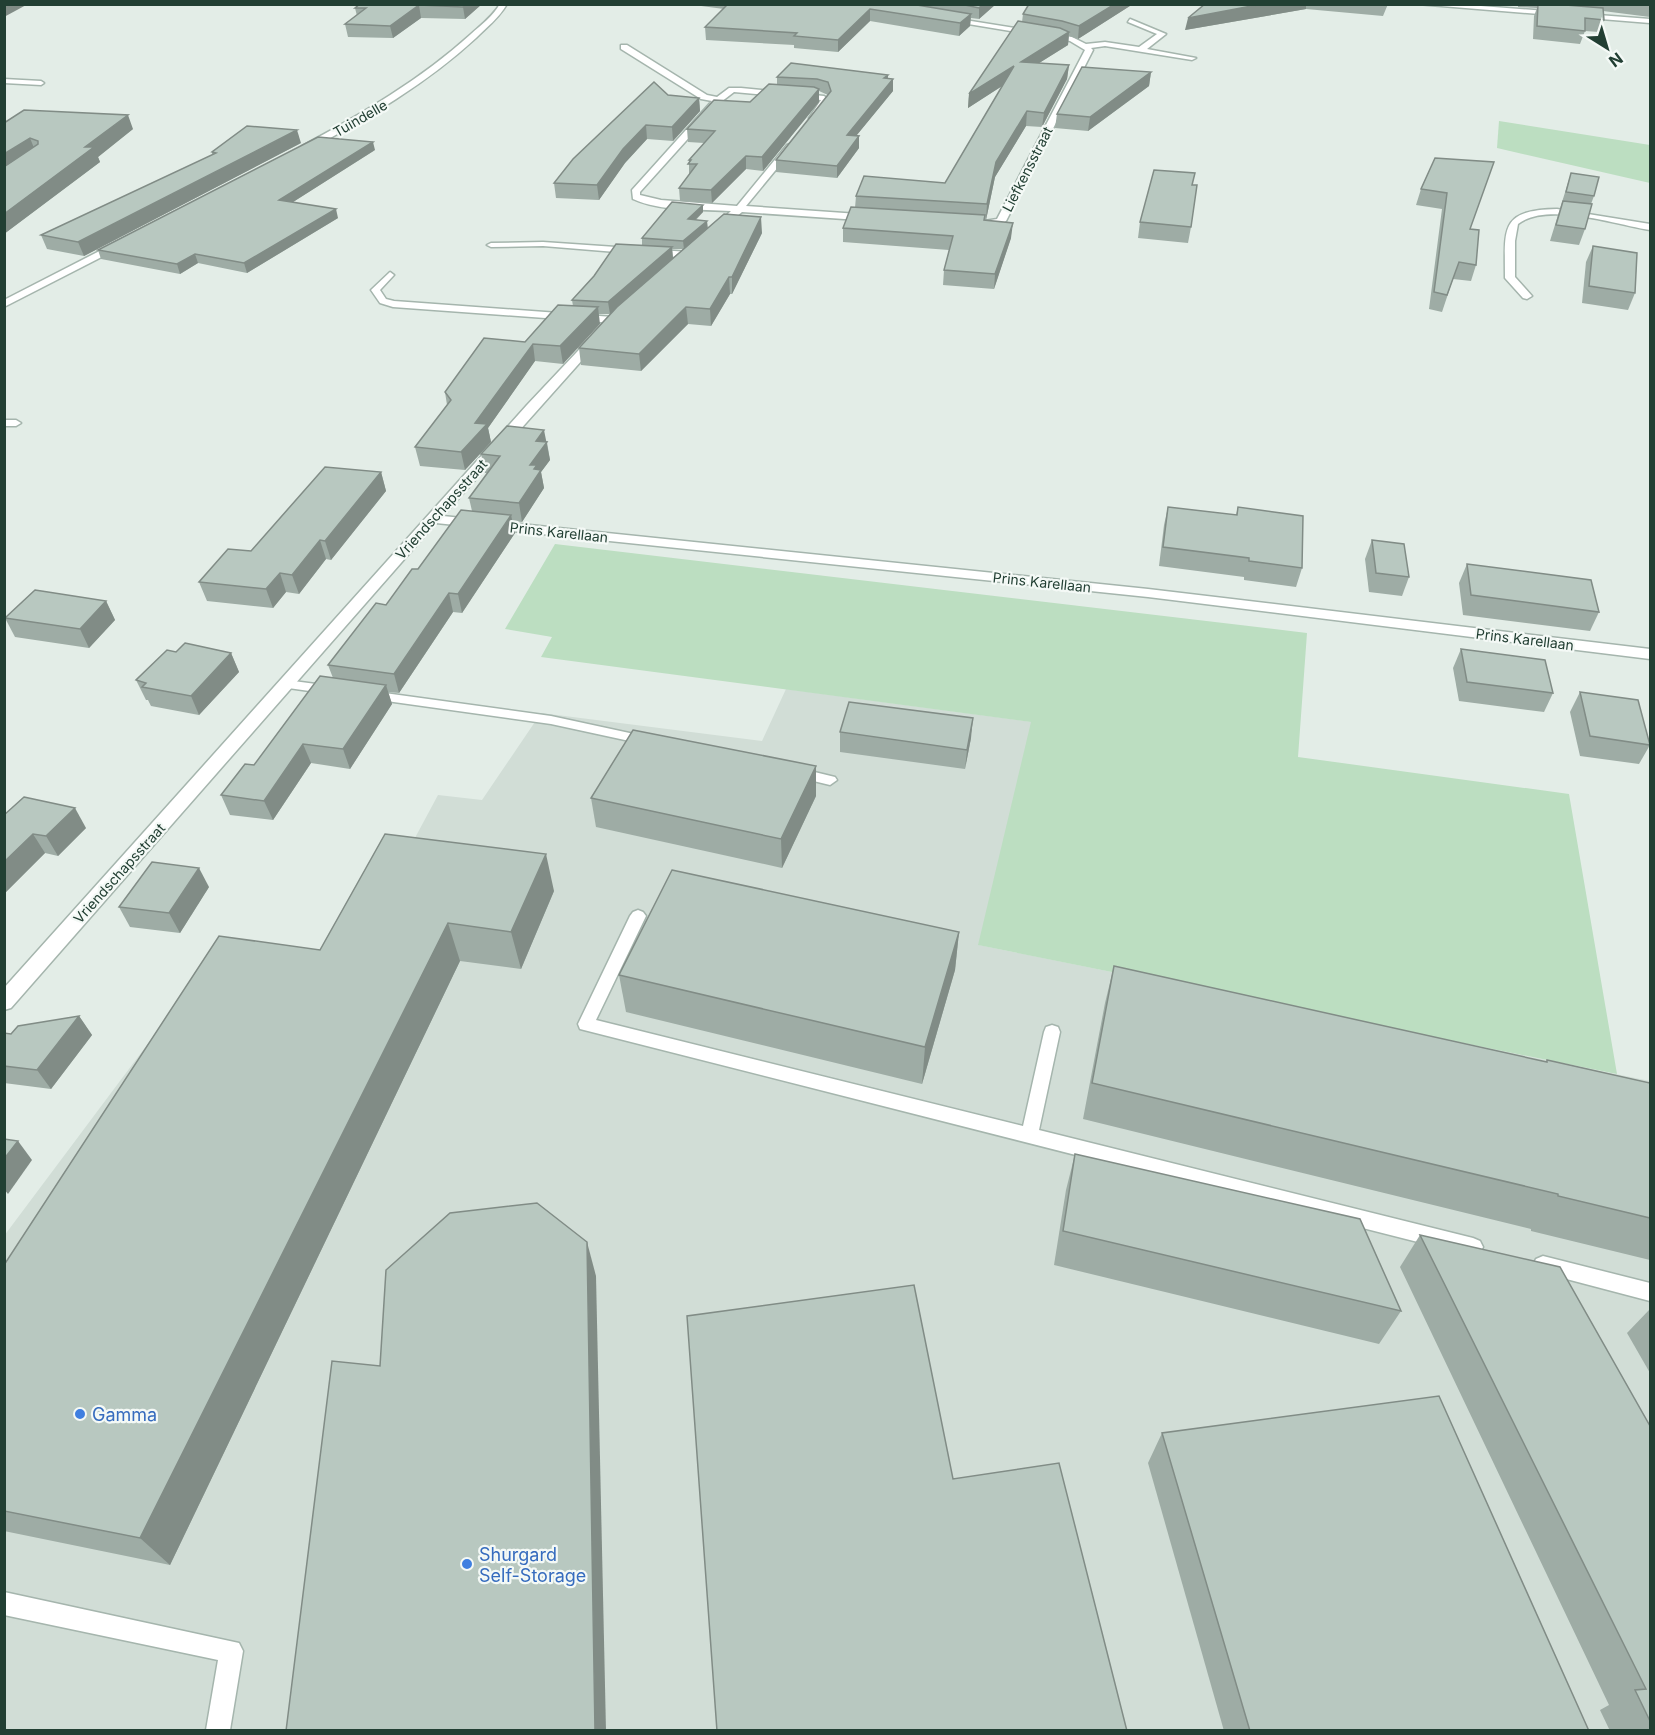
<svg xmlns="http://www.w3.org/2000/svg" width="1655" height="1735" font-family="Inter,sans-serif">
  <style>
    .built { fill: #d1ddd6 }
    .green { fill: #bcdec1 }
    .lines { fill: none; stroke-linecap: round; stroke-linejoin: round }
    .service-casing { stroke: #a5b5ad; stroke-width: 3 }
    .minor-casing { stroke: #a5b5ad; stroke-width: 3 }
    .service { fill: #fff; fill-rule: evenodd }
    .minor { fill: #fff; fill-rule: evenodd }
    .wall { fill: #9eaca5; fill-rule: evenodd }
    .shaded-wall { fill: #818c86 }
    .building { fill: #b8c8c0; stroke: #818c86; stroke-width: 1.5 }
    .shop-dot { fill: #3f7fe0; stroke: #f4f9f6; stroke-width: 2 }
    .labels { text-anchor: middle; dominant-baseline: central; stroke-width: 4.5; stroke-linejoin: round; paint-order: stroke }
    .far-street-label { font-size: 14px; fill: #223f33; stroke: #f4f9f6 }
    .near-shop-label { font-size: 18px; fill: #366cbe; stroke: #f4f9f6; text-anchor: start }
  </style>
  <rect width="100%" height="100%" fill="#e3ede7"/>
  <!-- built -->
  <path class="built" d="M786 689 1032 722 979 945 1650 1081V1730H5L4 1236 212 958 308 970 378 846 409 849 438 795 482 800 541 713 762 741Z"/>
  <!-- green -->
  <g class="green">
    <path d="M1499 121 1650 145V183L1497 148Z"/>
    <path d="M555 544 1307 633 1298 757 1569 794 1617 1074 978 945 1031 722 541 657 552 637 505 629Z"/>
  </g>
  <g class="lines">
    <defs>
      <g id="service">
        <path d="M4 79 41 81 44 83 41 85 4 83Z"/>
        <path d="M543 242 689 252 693 255 689 258 543 246 491 247 487 245 491 243Z"/>
        <path d="M390 272 394 275 380 290 386 299 394 301 613 317 618 320 613 323 393 307 380 303 371 290Z"/>
        <path d="M4 420H16L21 423 16 426H4Z"/>
        <path d="M286 680 331 686 338 690 331 694 281 687 279 684 281 681Z"/>
        <path d="M370 691 551 716 648 737 655 741 648 745 551 724 365 698 363 695Z"/>
        <path d="M798 768 835 777 837 780 830 785 793 776 791 773Z"/>
        <path d="M638 910 643 912 646 916 596 1020 1023 1126 1044 1032 1046 1027 1052 1025 1058 1027 1060 1032 1039 1130 1473 1238 1480 1241 1483 1247 1480 1253 1473 1256 580 1029 578 1024 630 916 633 912Z"/>
        <path d="M1543 1256 1650 1283V1301L1536 1271 1533 1265 1536 1259Z"/>
        <path d="M4 1592 239 1643 243 1651 230 1730H206L218 1660 4 1615Z"/>
      </g>
      <g id="minor">
        <path d="M500 4H507C499 18 487 27 476 38 426 84 368 118 308 150H302V146C362 114 420 80 471 34 481 25 493 16 500 4Z"/>
        <path d="M1417 4H1455L1650 19V23Z"/>
        <path d="M946 17 1072 37 1086 44 1105 42 1139 47 1157 34 1128 22 1130 19 1166 34 1147 49 1196 58 1192 60 1105 46 1091 48 1093 50 1006 221C997 227 980 231 970 225L972 223 997 219 1085 50 1070 41 944 20Z"/>
        <path d="M621 45H627L707 95 717 97 729 88H741L824 96 830 101 813 120 809 118 821 100 734 92 721 102 640 192V195L661 200 737 206 787 145 790 144 794 147 793 149 746 206 873 215 878 218 873 221 742 212 715 234 710 231 712 229 731 211C700 209 661 212 633 199L632 190 712 101 701 99 621 49Z"/>
        <path d="M1557 209 1650 224V230C1617 225 1547 201 1518 224L1515 241V277L1532 296 1527 299 1523 298 1505 278C1505 229 1499 210 1557 209Z"/>
        <path d="M121 240 126 243 125 245 4 307V300Z"/>
        <path d="M596 335 600 336V340L443 516 1148 589 1650 649V659L1148 597 436 523 11 1008 4 1010V988L527 405 592 336Z"/>
      </g>
    </defs>
    <!-- service casing -->
    <use href="#service" class="service-casing"/>
    <!-- minor casing -->
    <use href="#minor" class="minor-casing"/>
    <!-- service -->
    <use href="#service" class="service"/>
    <!-- minor -->
    <use href="#minor" class="minor"/>
  </g>
  <!-- wall -->
  <g class="wall">
    <path d="M360 4H482L465 19 421 18 393 38 348 37 345 24 357 16 355 8Z"/>
    <path d="M686 4H996L979 19 971 18 970 26 959 36 870 21 838 52 794 48V45L706 40 705 27 724 9Z"/>
    <path d="M1029 4H1133L1078 39 1069 36 1068 45 1039 63 1069 65 1067 79 1042 127 1026 126 995 177 986 220H984L1011 238 994 289 943 285 944 270 949 250 843 242V228L855 208 856 196 945 183 1002 86 968 108 969 94 1022 22 1023 14Z"/>
    <path d="M1205 4H1388L1383 16 1306 9 1185 30Z"/>
    <path d="M1518 4H1650V17L1603 11 1604 20 1599 32 1585 31 1580 44 1533 39 1534 16 1537 8 1518 7Z"/>
    <path d="M1151 72 1149 86 1088 131 1055 128 1057 114Z"/>
    <path d="M888 75V78L893 79V91L856 136H859V148L837 178 776 172V160L828 95 819 91V102L763 171 746 169 712 203 680 201 679 188 689 175V160L704 143 688 142 687 129 750 102 777 85V77Z"/>
    <path d="M668 95 699 98 700 111 673 141 647 139 625 163 599 200 556 198 554 183Z"/>
    <path d="M4 123 133 129 98 157 100 162 4 234Z"/>
    <path d="M301 143 84 256 47 249 41 235 212 155V152Z"/>
    <path d="M375 150 293 202 338 218 247 273 198 263 180 274 101 259 98 250Z"/>
    <path d="M1435 158 1471 229 1476 265 1471 281 1453 279 1442 312 1429 309 1442 209 1416 205 1421 189Z"/>
    <path d="M1571 173 1594 196 1591 204 1585 229 1579 245 1550 241Z"/>
    <path d="M1192 185 1191 227 1188 243 1138 238 1140 222Z"/>
    <path d="M703 205V212L696 220 707 229 762 233 732 294H730L711 326 688 324 641 371 581 365 579 348 610 314H599L563 364 535 361 488 428 491 442 465 470 420 466 415 447 447 405 445 392 525 342 573 306 572 300 642 246V238ZM672 249H683L673 258Z"/>
    <path d="M1593 246 1635 293 1628 310 1582 303 1586 262Z"/>
    <path d="M547 442 550 460 541 472 544 488 522 522 512 521 515 533 462 613 453 612 399 693 388 692 392 704 350 769 311 763 273 820 230 815 221 795 254 765 333 678 328 665 386 605 472 511 469 498 488 473H485L481 454Z"/>
    <path d="M381 472 386 491 331 560 326 559 299 594 286 592 273 608 207 601 199 582Z"/>
    <path d="M1168 507 1236 515 1238 507 1302 568 1296 587 1244 580V577L1159 566 1164 525Z"/>
    <path d="M1372 540 1409 577 1402 596 1369 592 1365 559Z"/>
    <path d="M1467 564 1599 612 1590 631 1463 615 1459 583Z"/>
    <path d="M106 601 115 620 89 648 15 637 5 618Z"/>
    <path d="M1461 649 1553 693 1544 712 1459 701 1453 668Z"/>
    <path d="M176 652 231 653 239 672 199 715 151 706 148 700H146L136 680Z"/>
    <path d="M1580 692 1650 745 1639 764 1580 756 1570 712Z"/>
    <path d="M840 732 971 738 965 769 840 752Z"/>
    <path d="M816 796 782 868 596 827 591 798Z"/>
    <path d="M4 815 86 828 58 856 45 853 4 894Z"/>
    <path d="M209 887 180 933 130 927 119 907Z"/>
    <path d="M554 891 521 969 460 961 170 1565 4 1531V1265L320 950Z"/>
    <path d="M959 932 955 970 922 1084 626 1012 619 975Z"/>
    <path d="M1114 966 1546 1062 1547 1060 1650 1083V1260L1531 1231V1229L1083 1119 1105 1003Z"/>
    <path d="M79 1016 92 1035 51 1089 4 1083V1033L11 1034Z"/>
    <path d="M1075 1154 1401 1311 1379 1344 1054 1265 1066 1190Z"/>
    <path d="M1420 1235 1650 1426V1731H1610L1600 1710 1609 1705 1400 1267Z"/>
    <path d="M1650 1309V1373L1627 1333Z"/>
    <path d="M1162 1433 1589 1731H1224L1148 1463Z"/>
  </g>
  <!-- shaded-wall -->
  <g class="shaded-wall">
    <path d="M4 4H28L4 17Z"/>
    <path d="M465 4H482L465 19 463 7Z"/>
    <path d="M983 4H996L979 19V8Z"/>
    <path d="M1115 4H1133L1078 39 1079 26Z"/>
    <path d="M1262 4H1306V9L1185 30 1188 18Z"/>
    <path d="M419 5 421 18 393 38 390 26Z"/>
    <path d="M870 9V21L838 52V40Z"/>
    <path d="M971 14 970 26 959 36 960 23Z"/>
    <path d="M1069 32 1068 45 1020 75 1021 62Z"/>
    <path d="M1069 65 1067 79 1042 127 1044 113Z"/>
    <path d="M1014 66 1013 79 968 108 969 94Z"/>
    <path d="M1151 72 1149 86 1088 131 1090 117Z"/>
    <path d="M888 75 887 86 893 79V91L847 147V135L884 78Z"/>
    <path d="M819 89V102L763 171 762 157Z"/>
    <path d="M699 98 700 111 673 141 672 127Z"/>
    <path d="M1027 111 1026 126 995 177 986 220 987 204 996 162Z"/>
    <path d="M128 115 133 129 98 157 100 162 4 234V214L85 147Z"/>
    <path d="M646 125 647 139 625 163 599 200 597 185 623 149Z"/>
    <path d="M297 130 301 143 84 256 78 242Z"/>
    <path d="M859 136V148L837 178V166Z"/>
    <path d="M30 138 36 153 4 173V154Z"/>
    <path d="M373 142 375 150 282 209 279 200Z"/>
    <path d="M746 156V169L712 203 711 190Z"/>
    <path d="M703 205V212L688 227V219Z"/>
    <path d="M336 209 338 218 247 273 244 263Z"/>
    <path d="M761 217 762 233 732 294V277Z"/>
    <path d="M707 221 708 229 684 249 683 241Z"/>
    <path d="M1013 223 1011 238 994 289 995 274Z"/>
    <path d="M672 247 673 259 610 314 608 302Z"/>
    <path d="M195 254 198 263 180 274 177 264Z"/>
    <path d="M729 277 730 294 711 326 710 309Z"/>
    <path d="M598 307 600 324 563 364 560 346Z"/>
    <path d="M686 307 688 324 641 371 639 354Z"/>
    <path d="M533 344 535 361 488 428 491 442 465 470 461 452 475 423Z"/>
    <path d="M544 430 550 460 541 472 544 488 522 522 519 503 530 465 536 441Z"/>
    <path d="M381 472 386 491 331 560 325 541Z"/>
    <path d="M511 515 515 533 462 613 458 594Z"/>
    <path d="M320 540 326 559 299 594 292 575Z"/>
    <path d="M280 573 286 592 273 608 266 589Z"/>
    <path d="M449 593 453 612 399 693 394 674Z"/>
    <path d="M106 601 115 620 89 648 80 629Z"/>
    <path d="M231 653 239 672 199 715 191 696Z"/>
    <path d="M386 685 392 704 350 769 343 749Z"/>
    <path d="M973 718 971 738 965 769 967 750Z"/>
    <path d="M303 744 311 763 273 820 264 801Z"/>
    <path d="M816 766V796L782 868 781 839Z"/>
    <path d="M75 808 86 828 58 856 46 836Z"/>
    <path d="M33 834 45 853 4 894V862Z"/>
    <path d="M546 854 554 891 521 969 511 932Z"/>
    <path d="M199 868 209 887 180 933 169 913Z"/>
    <path d="M448 923 460 961 170 1565 140 1538Z"/>
    <path d="M959 932 955 970 922 1084 925 1047Z"/>
    <path d="M79 1016 92 1035 51 1089 37 1070Z"/>
    <path d="M18 1141 32 1160 8 1194 4 1189V1159Z"/>
    <path d="M587 1242 596 1276 606 1731H595Z"/>
  </g>
  <!-- building -->
  <g class="building">
    <path d="M360 4H465L463 7 419 5 390 26 345 24 366 8H355Z"/>
    <path d="M728 4H911L971 14 960 23 870 9 838 40 794 36 797 33 705 27Z"/>
    <path d="M960 4H983L979 8Z"/>
    <path d="M1029 4H1115L1079 26 1062 21 1023 14Z"/>
    <path d="M1205 4H1262L1188 18Z"/>
    <path d="M1538 4H1553L1603 8 1604 20 1585 18V31L1537 26Z"/>
    <path d="M1018 21 1060 28 1069 32 1021 62 1069 65 1044 113 1027 111 996 162 987 204 856 196 864 176 945 183 1014 66 969 94Z"/>
    <path d="M791 63 888 75 884 78 893 79 847 135 859 136 837 166 776 160 831 91 828 82 817 79 777 77Z"/>
    <path d="M1082 67 1151 72 1090 117 1057 114Z"/>
    <path d="M654 82 668 95 699 98 672 127 646 125 623 149 597 185 554 183 573 159Z"/>
    <path d="M769 84 814 87 819 89 762 157 746 156 711 190 679 188 697 164H688L691 160H689L715 131 687 129 714 100 750 102Z"/>
    <path d="M24 110 128 115 85 147H94L4 214V167L38 144V141L30 138 4 154V123Z"/>
    <path d="M247 126 297 130 78 242 41 235 216 153 212 152Z"/>
    <path d="M318 137 373 142 279 200 336 209 244 263 195 254 177 264 98 250Z"/>
    <path d="M1435 158 1494 162 1470 229 1479 230 1476 265 1459 262 1447 295 1434 292 1447 193 1421 189Z"/>
    <path d="M1154 170 1195 173 1192 185H1197L1191 227 1140 222Z"/>
    <path d="M1571 173 1599 177 1594 196 1566 192Z"/>
    <path d="M1563 201 1592 204 1585 229 1556 225Z"/>
    <path d="M672 202 703 205 688 219 707 221 683 241 642 238Z"/>
    <path d="M851 207 985 215 984 220 1013 223 995 274 944 270 953 236 843 228Z"/>
    <path d="M724 214 761 217 732 277H729L710 309 686 307 639 354 579 348 617 307Z"/>
    <path d="M616 244 672 247 608 302 572 300 594 276Z"/>
    <path d="M1593 246 1637 253 1635 293 1589 286Z"/>
    <path d="M558 305 598 307 560 346 533 344 475 423 487 424 461 452 415 447 451 400 445 392 484 338 525 342Z"/>
    <path d="M507 426 544 430 536 441 547 442 530 465H537L534 469 541 470 519 503 469 498 500 456 481 454Z"/>
    <path d="M325 467 381 472 325 541 320 540 292 575 280 573 266 589 199 582 228 549 251 551Z"/>
    <path d="M1168 507 1237 515 1238 507 1303 516 1302 568 1249 561V558L1163 547Z"/>
    <path d="M461 510 511 515 458 594 449 593 394 674 328 665 376 603 386 605 412 569H418Z"/>
    <path d="M1372 540 1404 544 1409 577 1376 573Z"/>
    <path d="M1467 564 1591 580 1599 612 1471 595Z"/>
    <path d="M35 590 106 601 80 629 5 618Z"/>
    <path d="M185 643 231 653 191 696 142 687 146 683 136 680 167 650 176 652Z"/>
    <path d="M1461 649 1545 660 1553 693 1467 682Z"/>
    <path d="M320 676 386 685 343 749 303 744 264 801 221 795 245 764 254 765Z"/>
    <path d="M1580 692 1638 700 1650 745 1590 736Z"/>
    <path d="M849 702 973 718 967 750 840 732Z"/>
    <path d="M633 730 816 766 781 839 591 798Z"/>
    <path d="M24 797 75 808 46 836 33 834 4 862V815Z"/>
    <path d="M385 834 546 854 511 932 448 923 140 1538 4 1511V1265L219 936 320 950Z"/>
    <path d="M152 862 199 868 169 913 119 907Z"/>
    <path d="M672 870 959 932 925 1047 619 975Z"/>
    <path d="M1114 966 1547 1062V1060L1650 1083V1218L1558 1196V1194L1092 1083Z"/>
    <path d="M79 1016 37 1070 4 1066V1033L11 1034 18 1026Z"/>
    <path d="M4 1139 18 1141 4 1159Z"/>
    <path d="M1075 1154 1360 1219 1401 1311 1063 1231Z"/>
    <path d="M537 1203 587 1242 595 1731H286L332 1361 380 1366 386 1270 450 1213Z"/>
    <path d="M1420 1235 1560 1267 1650 1426V1721L1635 1690 1646 1689Z"/>
    <path d="M914 1285 953 1479 1059 1463 1127 1731H717L687 1316Z"/>
    <path d="M1439 1396 1589 1731H1250L1162 1433Z"/>
  </g>
  <!-- markers -->
  <g class="shop-dot">
    <circle cx="80" cy="1414" r="6"/>
    <circle cx="467" cy="1564" r="6"/>
  </g>
  <g class="labels">
    <!-- far-street labels -->
    <g class="far-street-label">
      <text transform="translate(360 118) rotate(-30)">Tuindelle</text>
      <text transform="translate(1027 169) rotate(-63)">Liefkensstraat</text>
      <text transform="translate(441 509) rotate(-48)">Vriendschapsstraat</text>
      <text transform="translate(559 532) rotate(6)">Prins Karellaan</text>
      <text transform="translate(1042 582) rotate(6)">Prins Karellaan</text>
      <text transform="translate(1525 639) rotate(7)">Prins Karellaan</text>
      <text transform="translate(119 873) rotate(-48)">Vriendschapsstraat</text>
    </g>
    <!-- near-shop labels -->
    <g class="near-shop-label">
      <text x="92" y="1414">Gamma</text>
      <text x="479" y="1554">Shurgard<tspan x="479" dy="21">Self-Storage</tspan></text>
    </g>
  </g>
  <!-- border -->
  <rect width="1655" height="1735" fill="none" stroke="#223f33" stroke-width="12"/>
  <!-- north arrow -->
  <g transform="translate(1607 48) rotate(143)" stroke="#f4f9f6" stroke-width="4.5" paint-order="stroke">
  <path d="M0-4.5L10 22L0 15L-10 22Z" fill="#223f33"/>
  <text y="-9" font-size="16" font-weight="bold" text-anchor="middle" fill="#223f33">N</text>
  </g>
</svg>
